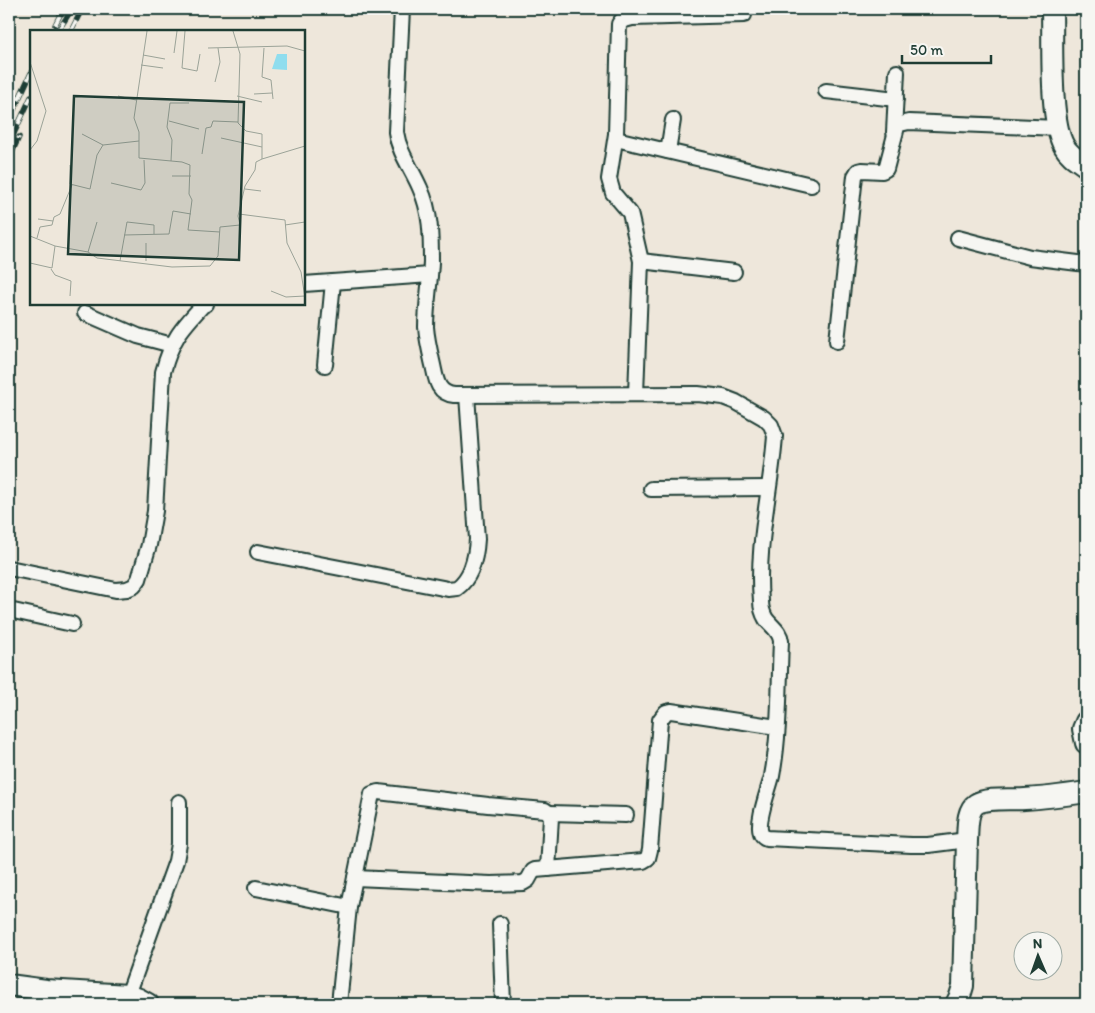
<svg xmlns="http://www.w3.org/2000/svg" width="1095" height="1013" font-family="Itim,sans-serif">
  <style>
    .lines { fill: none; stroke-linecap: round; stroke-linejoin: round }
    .street-casing { stroke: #1f3d34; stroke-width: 18 }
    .secondary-casing { stroke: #1f3d34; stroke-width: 24 }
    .street { stroke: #f6f6f2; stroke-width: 14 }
    .secondary { stroke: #f6f6f2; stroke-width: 20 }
    .rail-casing { stroke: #1f3d34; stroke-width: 5.5 }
    .rail { stroke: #f6f6f2; stroke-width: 4; stroke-dasharray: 11; stroke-linecap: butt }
    .inset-road { fill: none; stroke: #9ba398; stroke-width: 1 }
    .view { fill: #1f3d34; fill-opacity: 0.15; stroke: #1f3d34; stroke-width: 2.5 }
    .inset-edge { fill: none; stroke: #1f3d34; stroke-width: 2.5 }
  </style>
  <rect width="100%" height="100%" fill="#eee7db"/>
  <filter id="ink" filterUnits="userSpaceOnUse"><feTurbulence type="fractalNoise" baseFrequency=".02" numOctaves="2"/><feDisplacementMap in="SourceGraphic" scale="10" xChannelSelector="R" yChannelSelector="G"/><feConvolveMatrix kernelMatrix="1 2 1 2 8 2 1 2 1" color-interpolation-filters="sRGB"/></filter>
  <g filter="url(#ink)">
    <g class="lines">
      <defs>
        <g id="street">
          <path d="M402 9 396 132C399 153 412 169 420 188 431 212 431 236 431 262 430 284 426 306 426 327 427 340 430 352 433 365 436 379 437 393 454 395L698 394 723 397 736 402 764 418 771 425 775 436C771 491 756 545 761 601 761 607 763 614 766 619 772 627 780 631 781 641 779 685 780 734 772 776 769 789 756 822 761 833 762 836 763 836 766 838L911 845H928L967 840"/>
          <path d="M826 91 896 99"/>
          <path d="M894 132 897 72"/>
          <path d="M616 139 811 185"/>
          <path d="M668 151 673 120"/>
          <path d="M958 238 1030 257 1086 264"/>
          <path d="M641 261 734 272"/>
          <path d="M304 284 430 275"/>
          <path d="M85 313 138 336 172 345"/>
          <path d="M837 341 855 176 858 171 862 170 882 171 886 169 897 127 900 124 909 122 1058 128"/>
          <path d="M325 365 333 282"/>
          <path d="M636 394 641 261 630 213 613 193 609 179 616 134 619 24 621 21 632 18 744 15"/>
          <path d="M651 489 768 488"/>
          <path d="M258 552 448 589 457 588C472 577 476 557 477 539L467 395"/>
          <path d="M9 568 116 590 127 589 134 586 139 579 149 545 155 511 163 372C172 339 180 330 203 305L206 304"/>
          <path d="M9 610 72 624"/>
          <path d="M549 813 626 815"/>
          <path d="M355 878 491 884 523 883 528 880 533 871 535 870 643 861 648 858 650 850 660 720 666 712 671 711 777 727"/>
          <path d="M256 888 349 907"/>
          <path d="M500 924 503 1004"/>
          <path d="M128 995 176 861 179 844V802"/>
          <path d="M339 1004 349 907 372 794 378 792 488 805 545 810 549 813 551 817 548 869"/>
        </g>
        <g id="secondary">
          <path d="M1052 9C1053 41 1049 120 1064 146 1069 155 1078 160 1086 166"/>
          <path d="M1086 722 1083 729 1086 743"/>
          <path d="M9 985 46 990 128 995 139 999 148 1004"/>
          <path d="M956 1004 960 996 963 986 967 840C968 830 966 811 976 804 986 797 1012 800 1025 799 1045 798 1066 795 1086 792"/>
        </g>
      </defs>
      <!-- street casing -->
      <use href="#street" class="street-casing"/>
      <!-- secondary casing -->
      <use href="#secondary" class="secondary-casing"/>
      <!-- street -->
      <use href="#street" class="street"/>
      <!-- secondary -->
      <use href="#secondary" class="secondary"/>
      <defs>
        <g id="rail">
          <path d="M55 25 63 9"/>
          <path d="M58 31 72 9"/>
          <path d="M71 31 82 9"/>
          <path d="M9 120 31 73"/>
          <path d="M9 144 31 97"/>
          <path d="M9 159 19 137"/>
        </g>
      </defs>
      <!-- rail casing -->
      <use href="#rail" class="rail-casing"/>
      <!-- rail -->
      <use href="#rail" class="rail"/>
    </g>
  </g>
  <!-- overview -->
  <g transform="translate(30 30)">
    <rect width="275" height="275" fill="#eee7db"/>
    <path d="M247 24H257V40L242 39Z" fill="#8fddee"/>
    <path class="inset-road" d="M117 1 104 88 109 102V128L152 132 160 135 159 164 162 170 158 200 190 202M155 1 152 38 167 41 170 24M178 18 257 16 275 21M234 18 232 47 241 50 243 69M144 23 147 1M275 23V39M113 25 135 29M0 32 16 81 7 111 0 120M111 35 133 38M185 52 190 32 188 18M224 64 242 63M88 66 106 70M207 66 232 72M139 91 169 99M52 104 73 115M191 108 232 117M172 124 176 98 181 97 183 91 208 92M232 129 275 116M141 131 142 110 137 97 140 73H159M40 135V154L60 159 67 125 73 115 109 111M142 146H161M81 153 111 160 115 153 114 130M215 159 231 161M209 184 255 190 257 213 271 242 275 268M8 189 23 191M255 195 275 192M94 205 139 204 143 181 161 184M0 206 25 216 58 222 67 228 142 237 180 236 188 226 190 197 210 195 208 186 215 156 225 140 226 132 232 129V104L216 101 208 93 210 24 203 1M7 208 10 197 22 195 24 187 30 184 42 155M116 213V231M58 222 67 192M90 231 97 192 124 195V204M0 233 22 238 25 216M21 239 25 245 41 251 40 266M241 261 256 267 275 266"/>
    <path class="view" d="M44 66 214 72 209 230 38 224Z"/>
    <rect width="275" height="275" class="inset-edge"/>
  </g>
  <!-- margin -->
  <rect width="1095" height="1013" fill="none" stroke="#f6f6f2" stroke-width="30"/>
  <rect x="15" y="15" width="1065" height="983" fill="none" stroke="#1f3d34" stroke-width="2" filter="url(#ink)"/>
  <!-- north arrow -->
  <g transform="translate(1038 956) rotate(358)"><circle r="24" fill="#f6f6f2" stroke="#a0aca6"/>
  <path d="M0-4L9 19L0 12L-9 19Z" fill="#1f3d34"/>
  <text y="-8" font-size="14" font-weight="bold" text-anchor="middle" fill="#1f3d34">N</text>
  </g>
  <!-- scale -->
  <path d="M902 55v8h89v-8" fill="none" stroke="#1f3d34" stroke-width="2.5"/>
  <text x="910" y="55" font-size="15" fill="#1f3d34" stroke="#f6f6f2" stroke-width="4" paint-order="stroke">50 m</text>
</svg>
